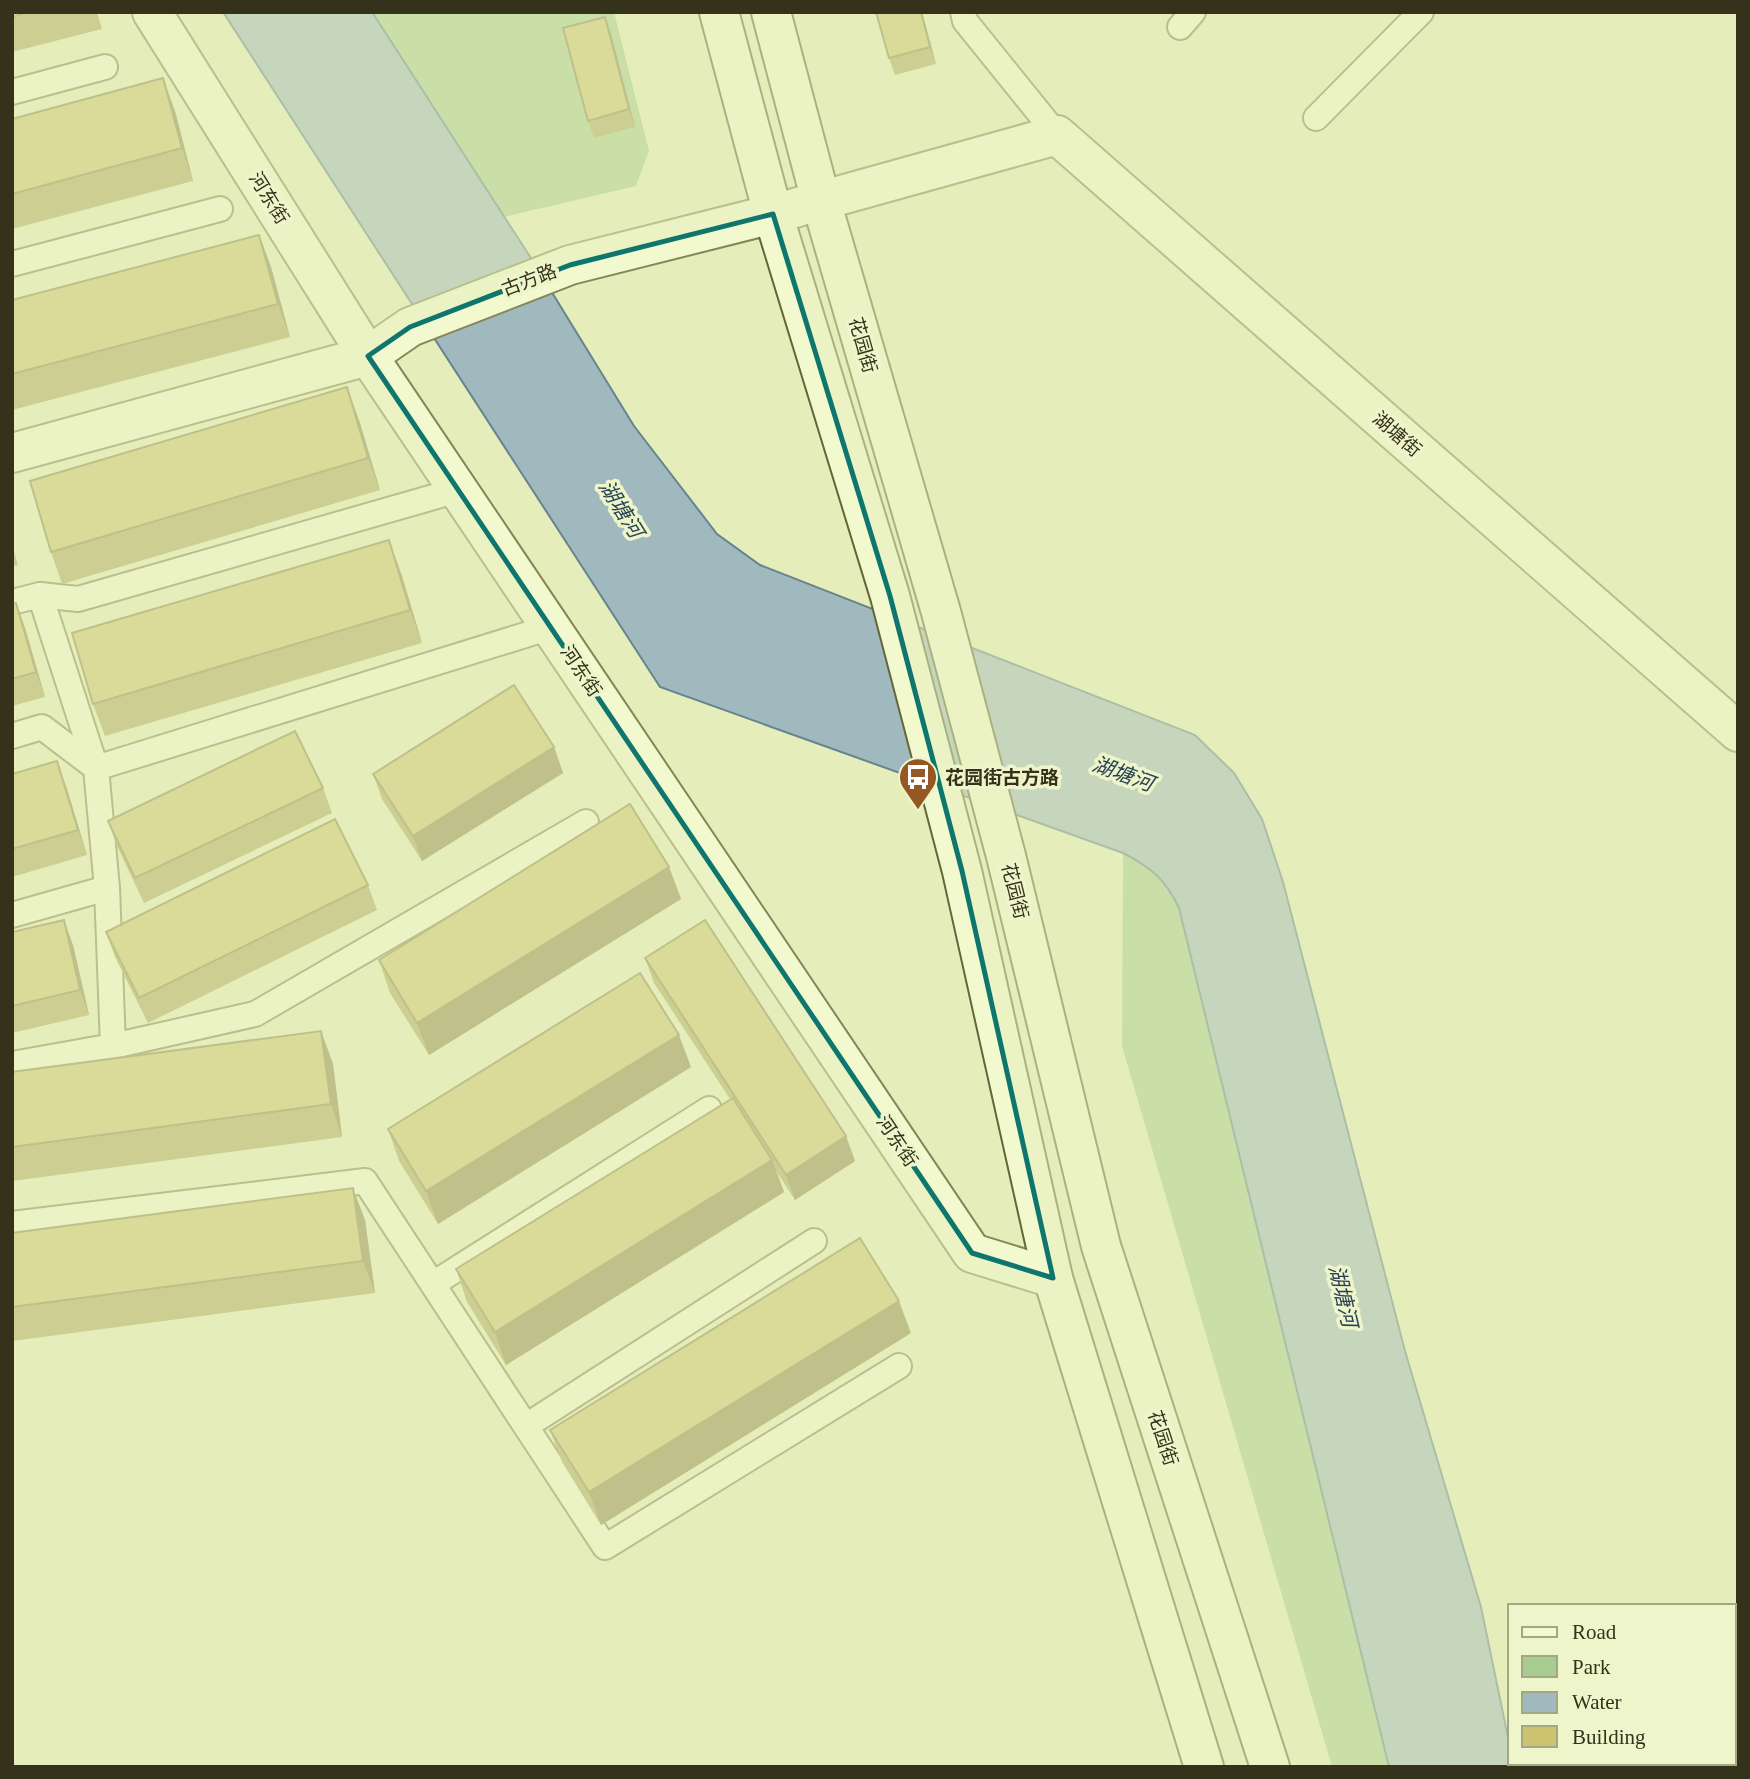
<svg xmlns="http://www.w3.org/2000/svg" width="1750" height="1779" font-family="'Times New Roman','Noto Sans SC',serif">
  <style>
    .green { fill: #a8cb8f }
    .water { fill: #9fb9bf; stroke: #67848c; stroke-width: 2 }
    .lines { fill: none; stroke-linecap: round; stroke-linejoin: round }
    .service-casing { stroke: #858555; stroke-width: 28 }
    .minor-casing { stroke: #858555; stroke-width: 42 }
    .tertiary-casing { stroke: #858555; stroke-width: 42 }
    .secondary-casing { stroke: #666538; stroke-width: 42 }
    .service { stroke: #f2f9ce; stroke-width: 24 }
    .minor { stroke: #f2f9ce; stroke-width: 38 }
    .tertiary { stroke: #f2f9ce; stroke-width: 38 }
    .secondary { stroke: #f2f9ce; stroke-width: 38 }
    .wall { fill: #b0a760 }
    .shaded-wall { fill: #90884e }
    .building { fill: #cdc270; stroke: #90884e; stroke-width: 2 }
    .marked { fill: none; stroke: #0f766e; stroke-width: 5; stroke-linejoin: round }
    .labels { text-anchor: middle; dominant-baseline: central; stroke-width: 7; stroke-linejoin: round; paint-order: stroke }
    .street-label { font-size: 19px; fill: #34321a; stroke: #eef5ca }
    .poi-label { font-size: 19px; font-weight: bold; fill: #34321a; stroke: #eef5ca; text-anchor: start }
    .water-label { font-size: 21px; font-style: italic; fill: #294354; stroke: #eef5ca }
  </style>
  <rect width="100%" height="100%" fill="#e5eebb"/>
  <!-- green -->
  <g class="green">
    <path d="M372 12H614L649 151 636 186 504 217Z"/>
    <path d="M1123 853C1152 868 1165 879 1179 908L1389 1767H1332L1122 1046Z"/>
  </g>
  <!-- water -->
  <path class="water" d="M223 12H372L529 255 634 426 717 534 760 565 1195 735 1234 773 1262 819 1283 882 1405 1351 1481 1607 1510 1747V1763H1514V1767H1389L1179 908C1165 879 1152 868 1123 853L660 687Z"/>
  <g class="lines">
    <defs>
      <g id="service">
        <path d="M963 12 965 21 1057 135"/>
        <path d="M1180 27 1193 12"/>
        <path d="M12 92 105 67"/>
        <path d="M1316 118 1421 12"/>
        <path d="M12 264 220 209"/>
        <path d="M40 595 96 768 107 888 113 1046"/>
        <path d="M12 602 40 595 78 599 458 490"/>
        <path d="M12 736 42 727 96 768 551 627"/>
        <path d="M12 915 107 888"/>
        <path d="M12 1064 113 1046 255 1014 586 822"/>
        <path d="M12 1224 365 1181 605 1547 899 1366"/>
        <path d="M433 1284 709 1109"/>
        <path d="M526 1426 814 1241"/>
      </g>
      <path id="minor" d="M152 12 368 356 972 1253 1053 1278"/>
      <path id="tertiary" d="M12 453 368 356 410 327 570 265 773 214 1057 135 1738 732"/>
      <g id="secondary">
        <path d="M719 12 773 214 890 596 962 871 1053 1278 1204 1767"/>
        <path d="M771 12 821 201 941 612 1006 856 1101 1246 1270 1767"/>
      </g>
    </defs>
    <!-- service casing -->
    <use href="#service" class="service-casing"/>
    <!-- minor casing -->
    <use href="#minor" class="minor-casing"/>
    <!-- tertiary casing -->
    <use href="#tertiary" class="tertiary-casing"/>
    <!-- secondary casing -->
    <use href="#secondary" class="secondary-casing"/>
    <!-- service -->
    <use href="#service" class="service"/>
    <!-- minor -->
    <use href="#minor" class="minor"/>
    <!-- tertiary -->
    <use href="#tertiary" class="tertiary"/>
    <!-- secondary -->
    <use href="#secondary" class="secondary"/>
  </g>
  <!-- wall -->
  <g class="wall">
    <path d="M12 12H97L102 29 12 52Z"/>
    <path d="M876 12H922L936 64 895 75 889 58Z"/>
    <path d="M611 34 635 127 594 138 588 121Z"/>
    <path d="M175 111 193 181 12 229V119Z"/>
    <path d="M259 235 271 267 290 337 12 410V300Z"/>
    <path d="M359 420 380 490 62 584 51 552Z"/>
    <path d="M12 545 18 565 12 566Z"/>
    <path d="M401 573 422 643 105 736 93 704Z"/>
    <path d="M16 603 25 628 45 697 12 706V604Z"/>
    <path d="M554 747 563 773 422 861 382 799 373 774Z"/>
    <path d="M12 774 66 786 87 855 12 877Z"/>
    <path d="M323 788 332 813 144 903 117 846 108 821Z"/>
    <path d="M669 867 681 899 429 1055 390 993 379 960Z"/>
    <path d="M368 885 377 910 148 1023 115 957 106 932Z"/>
    <path d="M12 932 73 945 89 1015 12 1033Z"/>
    <path d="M645 958 846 1136 855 1161 795 1200 776 1171 784 1192 506 1365 467 1302 456 1269 730 1099 654 983Z"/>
    <path d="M321 1031 333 1064 342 1137 12 1181V1072Z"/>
    <path d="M691 1067 438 1224 399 1161 388 1129Z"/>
    <path d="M365 1220 375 1293 12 1341V1233Z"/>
    <path d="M911 1333 601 1525 562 1462 550 1430Z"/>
  </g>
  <!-- shaded-wall -->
  <g class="shaded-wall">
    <path d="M921 12H922L936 64 930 47Z"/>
    <path d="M605 17 611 34 635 127 629 109Z"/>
    <path d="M163 78 175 111 193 181 182 148Z"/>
    <path d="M259 235 271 267 290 337 278 304Z"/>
    <path d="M347 387 359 420 380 490 368 458Z"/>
    <path d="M389 540 401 573 422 643 410 610Z"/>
    <path d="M16 603 25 628 45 697 36 672Z"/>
    <path d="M554 747 563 773 422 861 413 836Z"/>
    <path d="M57 761 66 786 87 855 78 830Z"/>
    <path d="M669 867 681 899 429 1055 417 1023Z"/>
    <path d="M64 920 73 945 89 1015 80 990Z"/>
    <path d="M321 1031 333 1064 342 1137 331 1104Z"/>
    <path d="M679 1035 691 1067 438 1224 426 1191Z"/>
    <path d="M846 1136 855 1161 795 1200 786 1175Z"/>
    <path d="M772 1160 784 1192 506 1365 495 1332Z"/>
    <path d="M353 1188 365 1220 375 1293 363 1261Z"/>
    <path d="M899 1301 911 1333 601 1525 589 1492Z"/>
  </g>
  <!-- building -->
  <g class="building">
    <path d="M12 12H29L12 17Z"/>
    <path d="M876 12H921L930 47 889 58Z"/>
    <path d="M605 17 629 109 588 121 563 28Z"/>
    <path d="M163 78 182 148 12 194V119Z"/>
    <path d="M259 235 278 304 12 374V300Z"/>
    <path d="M347 387 368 458 51 552 30 481Z"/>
    <path d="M389 540 410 610 93 704 72 633Z"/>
    <path d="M16 603 36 672 12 679V604Z"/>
    <path d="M514 685 554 747 413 836 373 774Z"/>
    <path d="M295 731 323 788 135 878 108 821Z"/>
    <path d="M57 761 78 830 12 849V774Z"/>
    <path d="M630 804 669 867 417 1023 379 960Z"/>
    <path d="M335 819 368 885 139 998 106 932Z"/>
    <path d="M64 920 80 990 12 1006V932Z"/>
    <path d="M705 920 846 1136 786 1175 645 958Z"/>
    <path d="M640 973 679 1035 426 1191 388 1129Z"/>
    <path d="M321 1031 331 1104 12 1147V1072Z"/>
    <path d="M733 1098 772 1160 495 1332 456 1269Z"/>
    <path d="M353 1188 363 1261 12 1307V1233Z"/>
    <path d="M860 1238 899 1301 589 1492 550 1430Z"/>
  </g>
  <!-- marked area -->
  <path d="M0 0H1750V1779H0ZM773 214 890 596 962 871 1053 1278 972 1253 368 356 410 327 570 265Z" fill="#e5eebb" fill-opacity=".55" fill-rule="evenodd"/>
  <path class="marked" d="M773 214 890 596 962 871 1053 1278 972 1253 368 356 410 327 570 265Z"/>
  <!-- icons -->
  <defs>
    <symbol id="bus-pin" viewBox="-11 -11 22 30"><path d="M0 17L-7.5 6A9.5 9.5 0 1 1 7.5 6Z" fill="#955824" stroke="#eef5ca"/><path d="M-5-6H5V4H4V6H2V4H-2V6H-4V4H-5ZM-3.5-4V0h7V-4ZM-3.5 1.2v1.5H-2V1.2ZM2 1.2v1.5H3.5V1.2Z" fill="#fff"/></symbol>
  </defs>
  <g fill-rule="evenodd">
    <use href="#bus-pin" x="896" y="755" width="44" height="60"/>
  </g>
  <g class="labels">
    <!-- street labels -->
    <g class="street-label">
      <text transform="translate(269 198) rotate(58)">河东街</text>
      <text transform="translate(529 280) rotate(-21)">古方路</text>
      <text transform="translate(863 345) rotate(74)">花园街</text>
      <text transform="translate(1397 434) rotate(41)">湖塘街</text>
      <text transform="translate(581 671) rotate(56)">河东街</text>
      <text transform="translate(1015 891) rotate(76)">花园街</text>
      <text transform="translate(897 1141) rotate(56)">河东街</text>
      <text transform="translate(1163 1438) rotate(72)">花园街</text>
    </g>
    <!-- poi labels -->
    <g class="poi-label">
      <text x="945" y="777">花园街古方路</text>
    </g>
    <!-- water labels -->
    <g class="water-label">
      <text transform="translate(621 509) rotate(58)">湖塘河</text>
      <text transform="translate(1123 774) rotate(20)">湖塘河</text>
      <text transform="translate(1343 1296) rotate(77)">湖塘河</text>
    </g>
  </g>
  <!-- border -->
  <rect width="1750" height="1779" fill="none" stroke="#34321a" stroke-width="28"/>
  <!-- legend -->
  <rect x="1508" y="1604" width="228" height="161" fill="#eef5ca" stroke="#a4a784" stroke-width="2"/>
  <rect x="1522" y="1627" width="35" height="10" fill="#f2f9ce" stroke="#a4a784" stroke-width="2"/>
  <text x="1572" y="1639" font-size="21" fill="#34321a">Road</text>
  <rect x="1522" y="1656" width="35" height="21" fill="#a8cb8f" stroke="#a4a784" stroke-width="2"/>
  <text x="1572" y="1674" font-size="21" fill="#34321a">Park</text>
  <rect x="1522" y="1692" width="35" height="21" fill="#9fb9bf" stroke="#a4a784" stroke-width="2"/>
  <text x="1572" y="1709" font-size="21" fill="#34321a">Water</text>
  <rect x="1522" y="1726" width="35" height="21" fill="#cdc270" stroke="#a4a784" stroke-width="2"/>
  <text x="1572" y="1744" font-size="21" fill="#34321a">Building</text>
</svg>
